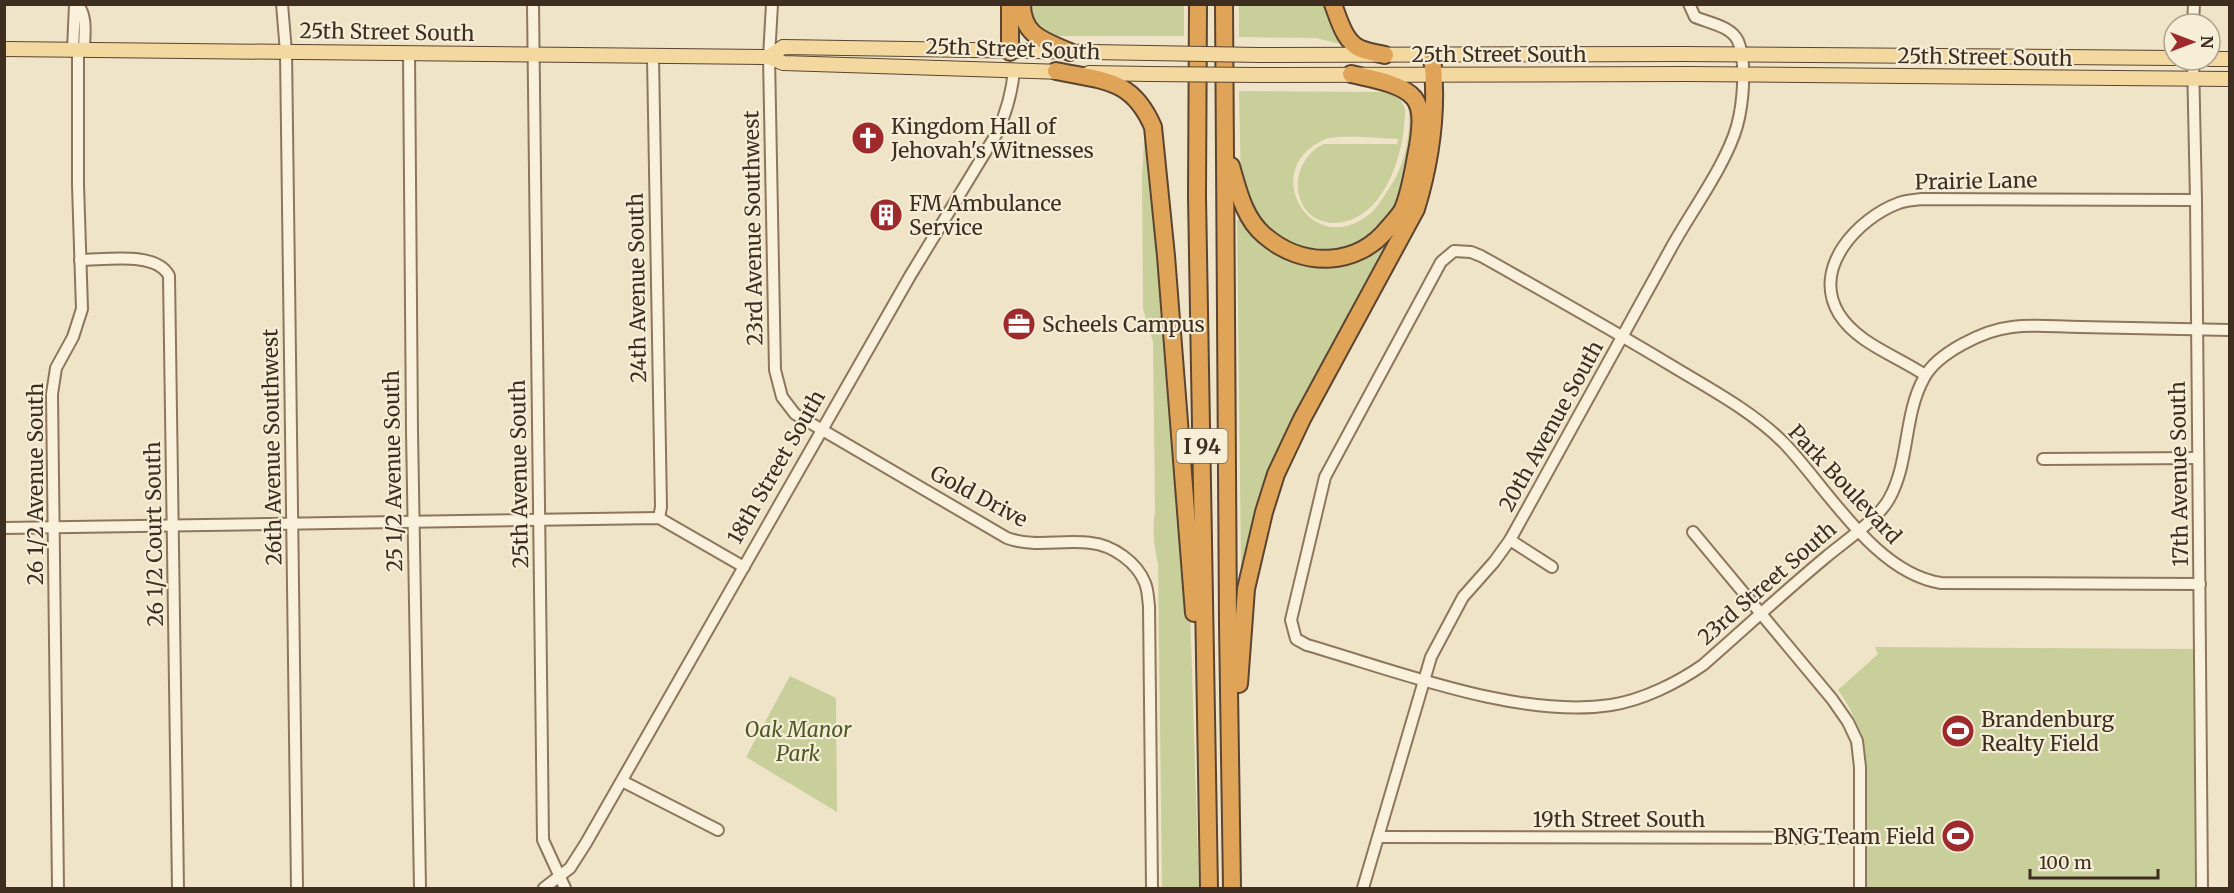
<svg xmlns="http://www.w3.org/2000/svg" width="2234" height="893" font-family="Merriweather,serif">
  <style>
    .green { fill: #c9cf9b }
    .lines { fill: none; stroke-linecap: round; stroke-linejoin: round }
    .minor-casing { stroke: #8d765c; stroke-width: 14 }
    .major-casing { stroke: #5b4430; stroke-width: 16 }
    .highway-casing { stroke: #5b4430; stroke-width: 20 }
    .minor { stroke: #faf1dc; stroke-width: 10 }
    .major { stroke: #f3d9a0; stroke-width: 14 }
    .highway { stroke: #e0a458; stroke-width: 16 }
    .major-bridge-casing { stroke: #5b4430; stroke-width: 16; stroke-linecap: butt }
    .major-bridge { stroke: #f3d9a0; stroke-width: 14 }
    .labels { text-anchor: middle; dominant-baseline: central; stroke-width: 4.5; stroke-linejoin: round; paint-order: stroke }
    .shield { fill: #f7eed8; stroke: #756857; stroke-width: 1.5 }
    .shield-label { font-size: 20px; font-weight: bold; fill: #3d2e20 }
    .street-label { font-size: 21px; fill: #3d2e20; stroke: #f7eed8 }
    .poi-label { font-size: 21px; fill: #3d2e20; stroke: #f7eed8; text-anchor: start }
    .park-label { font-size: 21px; font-style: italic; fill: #4d5a26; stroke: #f7eed8 }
  </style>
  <rect width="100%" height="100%" fill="#f0e4c8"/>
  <!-- green -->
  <g class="green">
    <path d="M1028 5H1184V36H1055C1034 29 1034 25 1028 5Z"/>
    <path d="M1239 5H1329L1342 42 1340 44 1316 38 1239 37Z"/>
    <path d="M1239 91 1385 92C1394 93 1402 99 1405 109 1406 114 1404 121 1404 127 1400 165 1380 222 1334 223 1324 223 1312 218 1306 210 1289 187 1300 155 1324 144H1397L1398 139C1377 138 1350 135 1329 138 1323 139 1318 143 1313 146 1265 179 1313 256 1367 216 1377 209 1383 197 1390 187 1406 164 1413 127 1407 100L1416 120 1400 202 1385 225 1354 246 1325 253 1283 242 1252 213 1241 184Z"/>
    <path d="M1145 124 1151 127 1190 608 1199 888H1162L1158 564C1154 547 1152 529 1155 511L1153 342 1143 309 1142 178Z"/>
    <path d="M1243 217 1318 263 1400 223 1317 381 1246 572 1241 570 1237 220Z"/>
    <path d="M1875 647 2193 649 2195 888H1867L1863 745C1858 724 1851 708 1838 690L1878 654Z"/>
    <path d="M790 676 836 698 837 812 746 757Z"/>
  </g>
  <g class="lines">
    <defs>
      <g id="minor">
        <path d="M77 4C88 16 84 35 84 50"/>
        <path d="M282 4 286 52 297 888"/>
        <path d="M533 4 543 840 565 888"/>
        <path d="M772 4 769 57 775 370 782 397 795 414 1007 538C1035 548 1062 539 1091 543 1112 545 1137 562 1145 583 1148 590 1148 599 1149 606L1152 888"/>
        <path d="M2193 24 2194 4"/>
        <path d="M73 50 75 4"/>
        <path d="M409 53 412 431 420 888"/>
        <path d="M653 57 661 507 659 518"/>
        <path d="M2193 60 2196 200 2202 888"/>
        <path d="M80 260C105 260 157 251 169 276L178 888"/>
        <path d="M1925 375C1897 356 1858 344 1839 314 1811 268 1858 218 1899 203 1906 200 1915 200 1922 199L2196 200"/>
        <path d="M2043 459 2198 458"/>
        <path d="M4 528 659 518 744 567"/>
        <path d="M1693 532 1832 699 1848 722 1857 741 1860 767V888"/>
        <path d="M1510 540 1552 567"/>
        <path d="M2200 584 1941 583C1875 573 1828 489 1784 443 1752 411 1710 389 1672 366 1609 328 1545 292 1481 256L1471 252 1454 251 1441 262 1325 477 1291 620 1296 639 1307 645C1397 671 1519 719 1611 705 1643 700 1677 683 1703 665 1744 629 1784 592 1826 557 1844 542 1878 519 1889 499 1910 462 1903 416 1924 378 1937 353 1984 330 2012 327 2034 324 2058 327 2080 327 2130 328 2180 329 2230 330"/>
        <path d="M622 781 718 830"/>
        <path d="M1379 837 1860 838"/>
        <path d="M58 888 52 394 56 368 73 337 82 309 78 185V50"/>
        <path d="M544 888 570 868 586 843 910 276 997 133C1007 111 1012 93 1014 70"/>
        <path d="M1363 888 1431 657 1463 597 1494 562 1510 540C1564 444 1617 347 1670 250 1690 213 1726 165 1737 126 1743 104 1747 62 1738 41 1731 26 1709 23 1695 17L1689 4"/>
      </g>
      <g id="major">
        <path d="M4 49 769 57 783 63 1064 72"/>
        <path d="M1259 55 1683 54 2174 58"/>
        <path d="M769 57 783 47 1150 53"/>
        <path d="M2210 59H2230"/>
        <path d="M1089 73 1150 74"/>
        <path d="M1259 75 1688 74 2230 79"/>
      </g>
      <g id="highway">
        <path d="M1022 4C1022 36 1045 41 1070 52"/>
        <path d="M1198 4 1197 196 1209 888"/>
        <path d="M1224 4 1228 624 1232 888"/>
        <path d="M1333 4C1339 20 1345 43 1361 49 1368 52 1377 53 1385 55"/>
        <path d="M1010 52V4"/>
        <path d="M1056 71C1103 81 1132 78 1153 127L1166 256 1194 613"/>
        <path d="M1231 166C1238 190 1244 218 1264 235 1302 268 1357 268 1389 227 1394 221 1400 215 1403 209 1411 190 1414 166 1418 146 1420 132 1424 110 1414 98 1402 83 1368 78 1351 74"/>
        <path d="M1239 684 1246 589 1264 512 1276 474 1302 419 1416 209C1431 160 1438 108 1432 56"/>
      </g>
    </defs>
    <!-- minor casing -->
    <use href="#minor" class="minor-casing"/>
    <!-- major casing -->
    <use href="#major" class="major-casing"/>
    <!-- highway casing -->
    <use href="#highway" class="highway-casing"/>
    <!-- minor -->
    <use href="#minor" class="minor"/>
    <!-- major -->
    <use href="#major" class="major"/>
    <!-- highway -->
    <use href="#highway" class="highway"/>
    <defs>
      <g id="major-bridge">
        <path d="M1150 53 1259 55"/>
        <path d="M1150 74 1259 75"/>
      </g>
    </defs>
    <!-- major-bridge casing -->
    <use href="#major-bridge" class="major-bridge-casing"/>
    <!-- major-bridge -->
    <use href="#major-bridge" class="major-bridge"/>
  </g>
  <!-- icons -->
  <defs>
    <symbol id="church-disc" viewBox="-11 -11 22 22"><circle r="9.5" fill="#9e2a2b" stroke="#f7eed8"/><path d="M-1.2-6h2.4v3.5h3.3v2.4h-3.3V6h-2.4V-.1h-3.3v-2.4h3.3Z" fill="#fff"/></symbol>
    <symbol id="building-disc" viewBox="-11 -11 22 22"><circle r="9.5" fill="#9e2a2b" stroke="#f7eed8"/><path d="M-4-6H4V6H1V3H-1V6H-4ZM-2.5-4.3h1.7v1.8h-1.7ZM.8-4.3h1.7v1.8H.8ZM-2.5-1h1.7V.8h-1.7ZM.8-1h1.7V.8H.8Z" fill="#fff"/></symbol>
    <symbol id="office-disc" viewBox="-11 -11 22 22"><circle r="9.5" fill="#9e2a2b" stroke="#f7eed8"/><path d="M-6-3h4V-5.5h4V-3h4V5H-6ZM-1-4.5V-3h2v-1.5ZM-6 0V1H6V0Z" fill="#fff"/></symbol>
    <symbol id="stadium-disc" viewBox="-11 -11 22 22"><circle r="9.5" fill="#9e2a2b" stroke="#f7eed8"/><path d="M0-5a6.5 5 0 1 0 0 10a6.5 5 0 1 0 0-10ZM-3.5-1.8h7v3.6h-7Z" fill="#fff"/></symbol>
  </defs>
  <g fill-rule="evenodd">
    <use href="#church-disc" x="849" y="119" width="38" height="38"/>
    <use href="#building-disc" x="867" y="196" width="38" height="38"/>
    <use href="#office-disc" x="1000" y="305" width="38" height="38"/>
    <use href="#stadium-disc" x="1939" y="712" width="38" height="38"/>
    <use href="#stadium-disc" x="1939" y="817" width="38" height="38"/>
  </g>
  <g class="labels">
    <!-- shield labels -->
    <rect class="shield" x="1176.5" y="429" width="51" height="34" rx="4.5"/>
    <g class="shield-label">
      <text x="1202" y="446">I 94</text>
    </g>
    <!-- street labels -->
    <g class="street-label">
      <text transform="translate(387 32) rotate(1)">25th Street South</text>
      <text transform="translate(1013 49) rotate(2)">25th Street South</text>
      <text x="1499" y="54">25th Street South</text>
      <text transform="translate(1985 57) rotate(1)">25th Street South</text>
      <text transform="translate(1976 181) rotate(-1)">Prairie Lane</text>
      <text transform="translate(753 228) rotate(-91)">23rd Avenue Southwest</text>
      <text transform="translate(637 288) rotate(-91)">24th Avenue South</text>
      <text transform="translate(1551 426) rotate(-61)">20th Avenue South</text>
      <text transform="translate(272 447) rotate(-91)">26th Avenue Southwest</text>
      <text transform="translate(776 467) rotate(-60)">18th Street South</text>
      <text transform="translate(393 471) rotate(-91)">25 1/2 Avenue South</text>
      <text transform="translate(519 474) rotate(-91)">25th Avenue South</text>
      <text transform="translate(2179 474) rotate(-91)">17th Avenue South</text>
      <text transform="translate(35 484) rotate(-90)">26 1/2 Avenue South</text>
      <text transform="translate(1845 484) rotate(47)">Park Boulevard</text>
      <text transform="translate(979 496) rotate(28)">Gold Drive</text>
      <text transform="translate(154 534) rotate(-91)">26 1/2 Court South</text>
      <text transform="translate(1767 583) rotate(-41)">23rd Street South</text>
      <text x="1619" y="819">19th Street South</text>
    </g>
    <!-- poi labels -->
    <g class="poi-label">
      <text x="891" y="126">Kingdom Hall of<tspan x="891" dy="24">Jehovah's Witnesses</tspan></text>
      <text x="909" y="203">FM Ambulance<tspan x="909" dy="24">Service</tspan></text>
      <text x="1042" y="324">Scheels Campus</text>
      <text x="1981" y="719">Brandenburg<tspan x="1981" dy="24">Realty Field</tspan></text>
      <text x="1935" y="836" text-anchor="end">BNG Team Field</text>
    </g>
    <!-- park labels -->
    <g class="park-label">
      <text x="798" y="729">Oak Manor<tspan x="798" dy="24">Park</tspan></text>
    </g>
  </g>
  <!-- border -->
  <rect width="2234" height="893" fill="none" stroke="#3d2e20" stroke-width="12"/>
  <!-- north arrow -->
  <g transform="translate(2192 42) rotate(90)"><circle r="28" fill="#f7eed8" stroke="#ada18e" stroke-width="1.5"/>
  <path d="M0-4.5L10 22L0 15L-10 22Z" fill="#9e2a2b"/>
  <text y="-9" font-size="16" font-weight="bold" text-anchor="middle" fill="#3d2e20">N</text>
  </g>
  <!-- scale -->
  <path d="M2030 869v9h128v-9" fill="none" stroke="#3d2e20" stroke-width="3"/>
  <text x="2039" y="869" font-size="18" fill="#3d2e20" stroke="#f7eed8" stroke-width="4.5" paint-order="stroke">100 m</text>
</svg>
